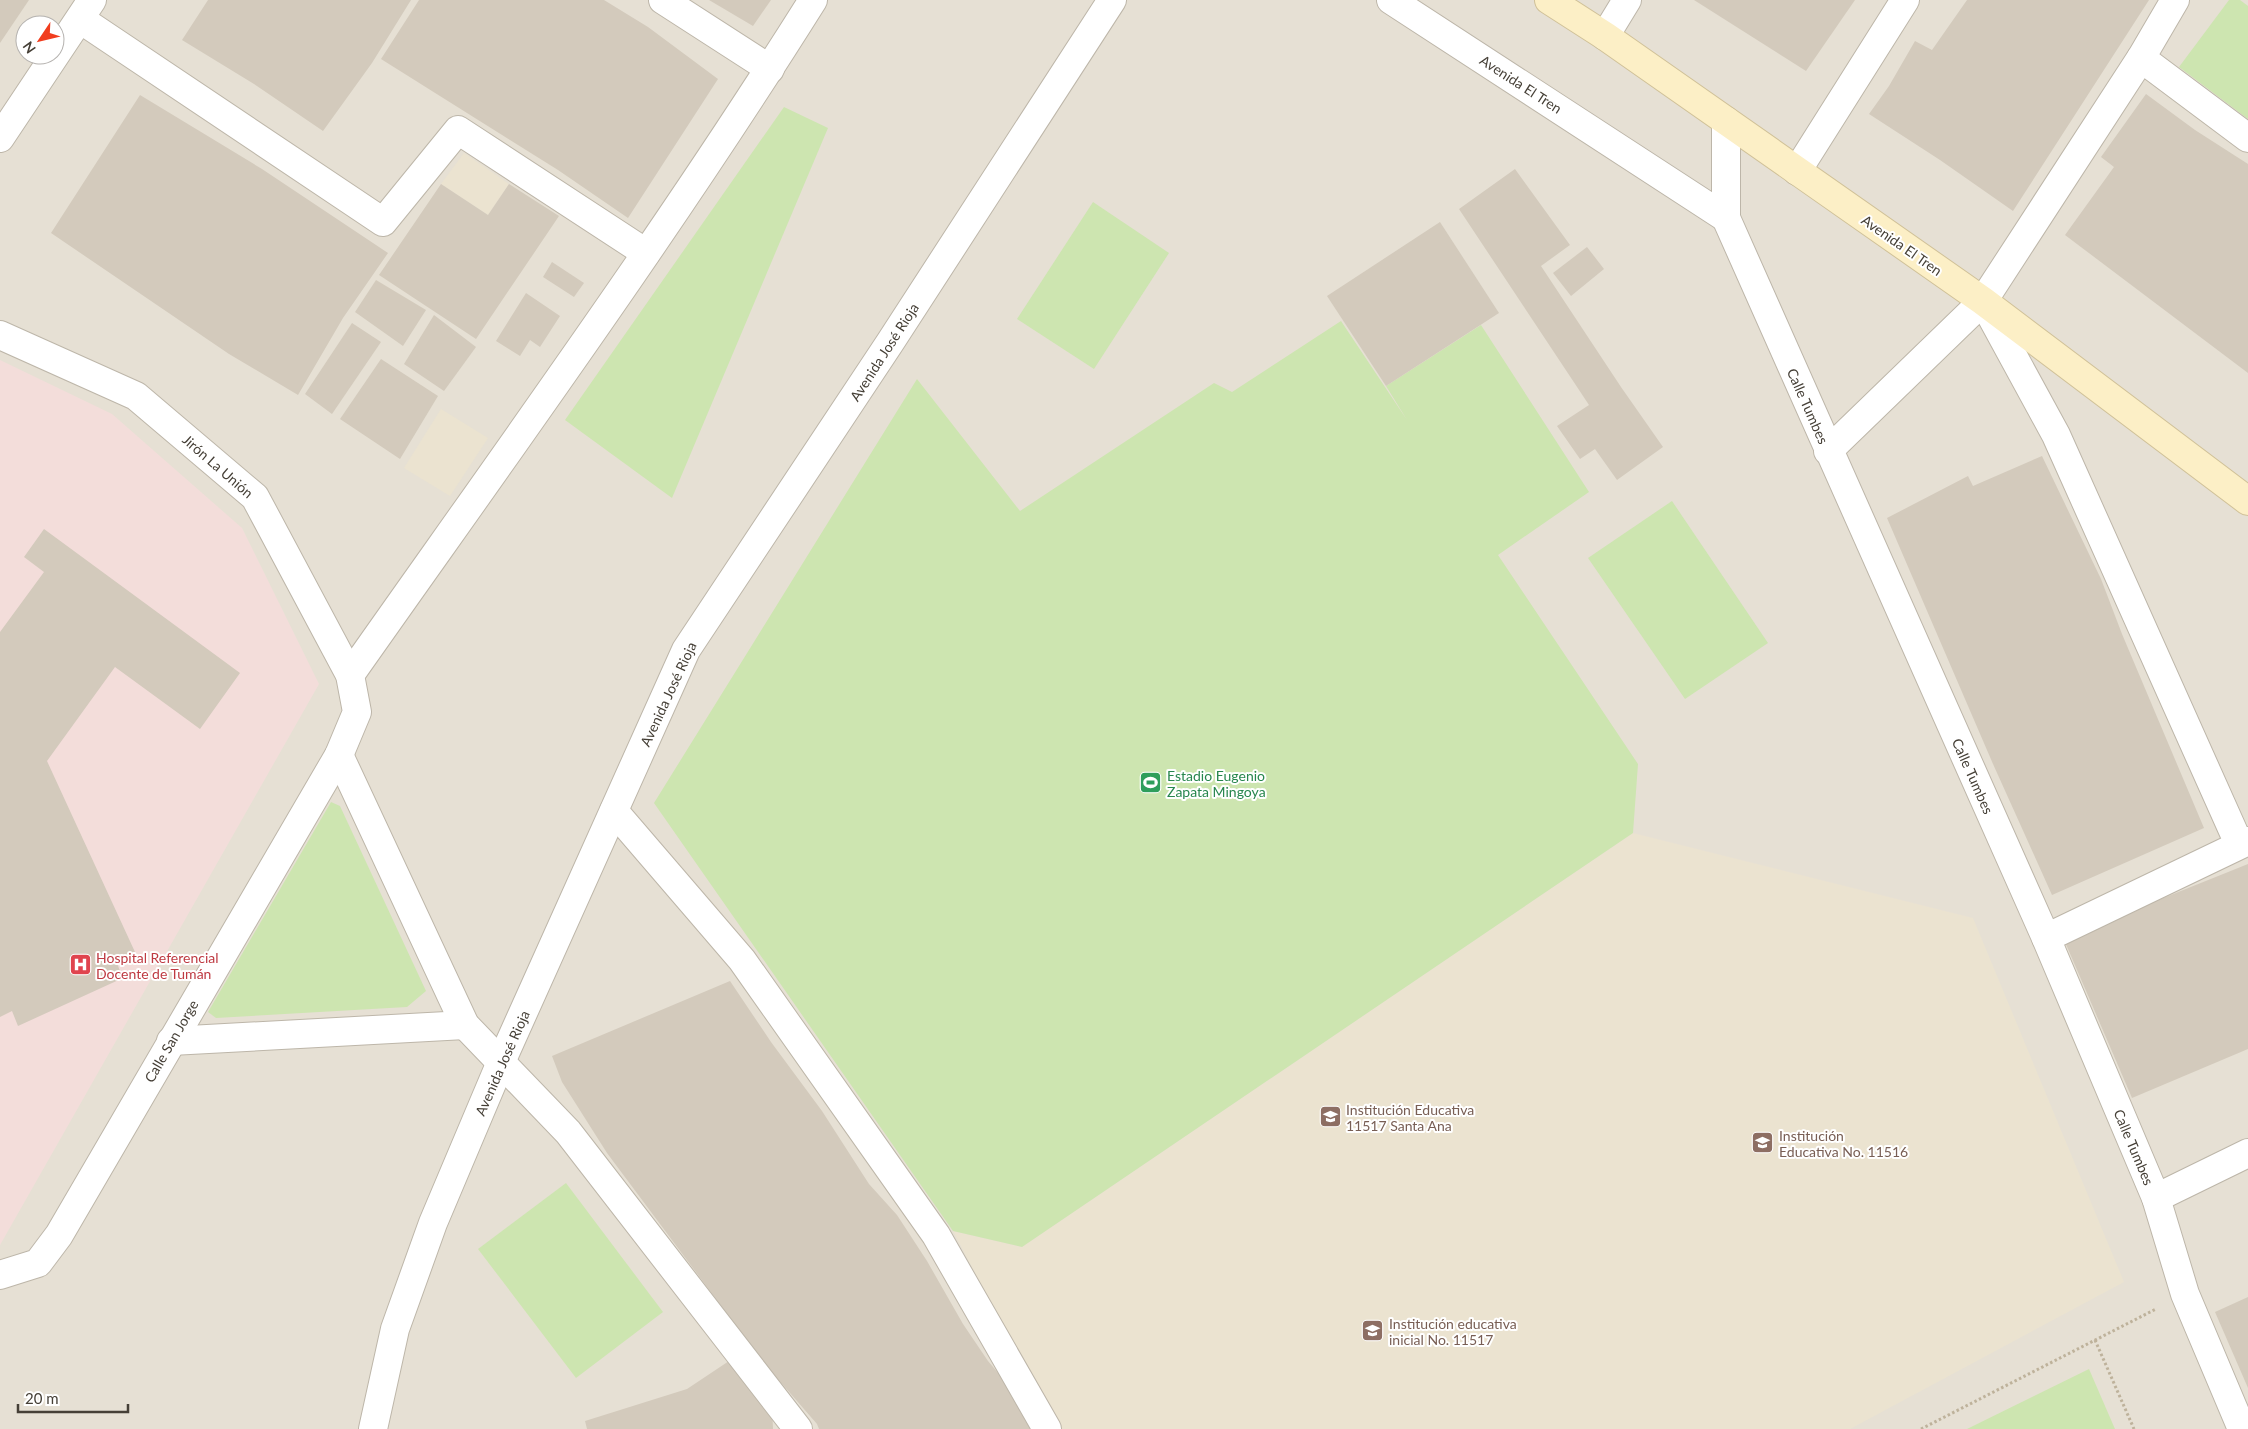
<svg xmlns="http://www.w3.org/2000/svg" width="2248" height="1429" font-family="Lato,sans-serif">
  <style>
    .residential { fill: #e6e0d4; fill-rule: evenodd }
    .education { fill: #ebe3d0 }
    .medical { fill: #f3ddda }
    .green { fill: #cde5b0 }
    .building { fill: #d3cabc }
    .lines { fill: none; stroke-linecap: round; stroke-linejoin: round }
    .minor-casing { stroke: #bdb6a9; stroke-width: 30 }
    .tertiary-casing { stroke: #bdb6a9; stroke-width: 30 }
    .secondary-casing { stroke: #d0c198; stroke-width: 30 }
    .path { stroke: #beb29b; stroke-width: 3; stroke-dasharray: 2.5 2.5; stroke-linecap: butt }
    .minor { stroke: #fff; stroke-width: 28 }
    .tertiary { stroke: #fff; stroke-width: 28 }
    .secondary { stroke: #fcefc6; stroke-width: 28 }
    .labels { text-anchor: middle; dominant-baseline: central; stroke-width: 4; stroke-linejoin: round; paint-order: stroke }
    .street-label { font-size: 14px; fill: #453f36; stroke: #fff }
    .leisure-label { font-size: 14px; fill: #27864d; stroke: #fff; text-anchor: start }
    .health-label { font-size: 14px; fill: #be3a42; stroke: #fff; text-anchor: start }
    .education-label { font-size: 14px; fill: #785e54; stroke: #fff; text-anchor: start }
  </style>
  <rect width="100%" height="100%" fill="#f2eee6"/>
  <!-- residential -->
  <path class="residential" d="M0 0H2248V1429H0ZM25 25H55V55H25Z"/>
  <!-- education -->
  <g class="education">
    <path d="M464 153 509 184 488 215 441 184Z"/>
    <path d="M441 409 488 438 450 496 404 468Z"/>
    <path d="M1633 833 1973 918 2124 1282 1850 1429H1057L953 1231 1022 1247Z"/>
  </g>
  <!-- medical -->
  <path class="medical" d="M0 360 112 414 242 528 319 684 0 1245Z"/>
  <!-- green -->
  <g class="green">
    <path d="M2229 0H2240L2248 6V119L2179 67Z"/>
    <path d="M784 107 828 128 672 498 565 420Z"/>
    <path d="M1093 202 1169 253 1094 369 1017 319Z"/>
    <path d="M1341 321 1407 420 1386 386 1481 325 1589 492 1498 555 1638 764 1633 833 1022 1247 953 1231 654 803 917 379 1020 511 1214 383 1232 392Z"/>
    <path d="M1672 501 1768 643 1685 699 1588 558Z"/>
    <path d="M331 802 340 806 426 991 407 1007 216 1018 208 1012Z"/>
    <path d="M566 1183 663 1312 576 1378 478 1249Z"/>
    <path d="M2089 1369 2115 1429H1967Z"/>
  </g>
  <!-- building -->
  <g class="building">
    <path d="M0 0H29L0 43Z"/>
    <path d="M208 0H411L372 63 323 131 254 84 182 40Z"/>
    <path d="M419 0H604L648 27 718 79 628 218 558 170 381 59Z"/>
    <path d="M709 0H771L753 26Z"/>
    <path d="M1694 0H1855L1806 71Z"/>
    <path d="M1967 0H2149L2013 211 1940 160 1869 114 1889 86 1915 41 1932 50Z"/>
    <path d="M2146 94 2195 130 2248 164V373L2065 235 2114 167 2101 157Z"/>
    <path d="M140 95 262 169 388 253 343 318 298 395 229 354 51 233Z"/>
    <path d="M1515 169 1570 245 1541 266 1621 387 1663 447 1617 480 1595 449 1580 459 1557 426 1589 405 1459 209Z"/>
    <path d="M441 184 488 215 509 184 559 216 476 339 379 275Z"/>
    <path d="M1440 222 1499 313 1386 386 1327 296Z"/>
    <path d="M1587 247 1604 269 1571 296 1553 273Z"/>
    <path d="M552 262 584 283 574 297 543 277Z"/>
    <path d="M376 280 426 310 403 346 355 312Z"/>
    <path d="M526 293 560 316 540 347 530 340 520 356 496 341Z"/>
    <path d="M434 315 476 347 444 391 404 364Z"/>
    <path d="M352 323 381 342 332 414 305 394Z"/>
    <path d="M381 359 438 396 400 459 340 419Z"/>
    <path d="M2042 456 2101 579 2122 634 2204 828 2052 895 1993 764 1887 518 1968 476 1973 486Z"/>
    <path d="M44 529 240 673 200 729 115 667 47 761 135 952 116 961 123 978 18 1026 12 1011 0 1017V632L44 572 24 557Z"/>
    <path d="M2248 864V1049L2132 1098 2065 942 2146 905Z"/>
    <path d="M730 981 771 1042 822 1111 869 1184 897 1215 927 1261 963 1324 988 1361 1019 1398 1036 1429H819L817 1424 763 1362 607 1153 562 1082 552 1056Z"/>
    <path d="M2248 1297V1388L2215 1312Z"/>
    <path d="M729 1361 772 1405 773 1429H587L585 1421 687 1389Z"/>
  </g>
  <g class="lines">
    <defs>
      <g id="minor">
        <path d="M663 0 770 69"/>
        <path d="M80 19 383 222 458 130 646 253"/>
        <path d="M1605 36 1627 0"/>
        <path d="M2141 58 2248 138"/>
        <path d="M1726 121V218L2046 938 2156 1198 2185 1294 2242 1429"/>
        <path d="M0 138 92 0"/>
        <path d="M1797 171 1905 0"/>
        <path d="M1983 301 2056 435 2239 844"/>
        <path d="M0 335 136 396 255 497 350 675 357 712 339 755 59 1235 38 1263 0 1275"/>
        <path d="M1828 451 1983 301 2141 58 2175 0"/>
        <path d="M350 675C507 452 668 231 813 0"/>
        <path d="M339 755 465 1025 568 1132 798 1429"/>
        <path d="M614 811 742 960 936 1235 1047 1429"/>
        <path d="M2046 938 2248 841"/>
        <path d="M171 1041 465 1025"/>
        <path d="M2156 1198 2248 1153"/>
      </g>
      <g id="tertiary">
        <path d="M1391 0 1726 218"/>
        <path d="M373 1429 395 1329 433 1223 501 1062 686 650 891 341 1112 0"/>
      </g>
      <path id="secondary" d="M1549 0 1605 36 1983 301 2248 501"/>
    </defs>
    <!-- minor casing -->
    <use href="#minor" class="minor-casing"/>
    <!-- tertiary casing -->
    <use href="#tertiary" class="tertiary-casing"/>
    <!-- secondary casing -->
    <use href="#secondary" class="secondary-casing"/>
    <!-- path -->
    <g class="path">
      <path d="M2095 1340 2134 1429"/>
      <path d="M1921 1429 2156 1309"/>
    </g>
    <!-- minor -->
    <use href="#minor" class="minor"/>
    <!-- tertiary -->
    <use href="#tertiary" class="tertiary"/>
    <!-- secondary -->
    <use href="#secondary" class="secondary"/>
  </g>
  <!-- icons -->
  <defs>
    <symbol id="stadium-square" viewBox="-11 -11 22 22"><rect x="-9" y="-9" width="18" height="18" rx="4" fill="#2e9e5b" stroke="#fff"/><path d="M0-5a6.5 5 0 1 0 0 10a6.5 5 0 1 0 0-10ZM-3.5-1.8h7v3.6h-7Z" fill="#fff"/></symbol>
    <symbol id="hospital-square" viewBox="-11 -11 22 22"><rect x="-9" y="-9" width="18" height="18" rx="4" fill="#e0444e" stroke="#fff"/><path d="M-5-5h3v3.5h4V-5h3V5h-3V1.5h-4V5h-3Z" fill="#fff"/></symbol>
    <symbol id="school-square" viewBox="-11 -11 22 22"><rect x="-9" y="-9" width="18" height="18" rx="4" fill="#8d6e63" stroke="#fff"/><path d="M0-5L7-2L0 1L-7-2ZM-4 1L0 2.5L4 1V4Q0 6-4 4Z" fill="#fff"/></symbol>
  </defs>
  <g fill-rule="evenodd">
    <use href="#stadium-square" x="1138" y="770" width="25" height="25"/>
    <use href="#hospital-square" x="68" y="952" width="25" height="25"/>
    <use href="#school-square" x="1318" y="1104" width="25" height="25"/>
    <use href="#school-square" x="1750" y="1130" width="25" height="25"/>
    <use href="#school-square" x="1360" y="1318" width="25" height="25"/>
  </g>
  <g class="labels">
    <!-- street labels -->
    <g class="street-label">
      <text transform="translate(1521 84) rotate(33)">Avenida El Tren</text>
      <text transform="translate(1902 245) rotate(35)">Avenida El Tren</text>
      <text transform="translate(884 352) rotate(-57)">Avenida José Rioja</text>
      <text transform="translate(1808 406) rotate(66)">Calle Tumbes</text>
      <text transform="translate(218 466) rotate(41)">Jirón La Unión</text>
      <text transform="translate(668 694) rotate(-65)">Avenida José Rioja</text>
      <text transform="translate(1973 776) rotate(66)">Calle Tumbes</text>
      <text transform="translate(171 1041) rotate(-60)">Calle San Jorge</text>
      <text transform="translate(502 1063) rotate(-66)">Avenida José Rioja</text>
      <text transform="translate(2134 1147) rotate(67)">Calle Tumbes</text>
    </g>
    <!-- leisure labels -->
    <g class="leisure-label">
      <text x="1167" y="775">Estadio Eugenio<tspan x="1167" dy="16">Zapata Mingoya</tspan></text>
    </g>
    <!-- health labels -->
    <g class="health-label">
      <text x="96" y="957">Hospital Referencial<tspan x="96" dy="16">Docente de Tumán</tspan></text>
    </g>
    <!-- education labels -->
    <g class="education-label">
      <text x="1346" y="1109">Institución Educativa<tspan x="1346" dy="16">11517 Santa Ana</tspan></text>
      <text x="1779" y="1135">Institución<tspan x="1779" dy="16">Educativa No. 11516</tspan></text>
      <text x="1389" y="1323">Institución educativa<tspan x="1389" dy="16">inicial No. 11517</tspan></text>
    </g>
  </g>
  <!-- north arrow -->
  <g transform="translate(40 40) rotate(235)"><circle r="24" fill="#ffffff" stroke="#b5b2af"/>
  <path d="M0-4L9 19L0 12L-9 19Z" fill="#f13d1e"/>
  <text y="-8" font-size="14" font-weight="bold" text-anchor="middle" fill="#453f36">N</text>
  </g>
  <!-- scale -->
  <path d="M18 1404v8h110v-8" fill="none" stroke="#453f36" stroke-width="2.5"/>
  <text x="25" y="1404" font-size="15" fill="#453f36" stroke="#ffffff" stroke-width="4" paint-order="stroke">20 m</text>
</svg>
